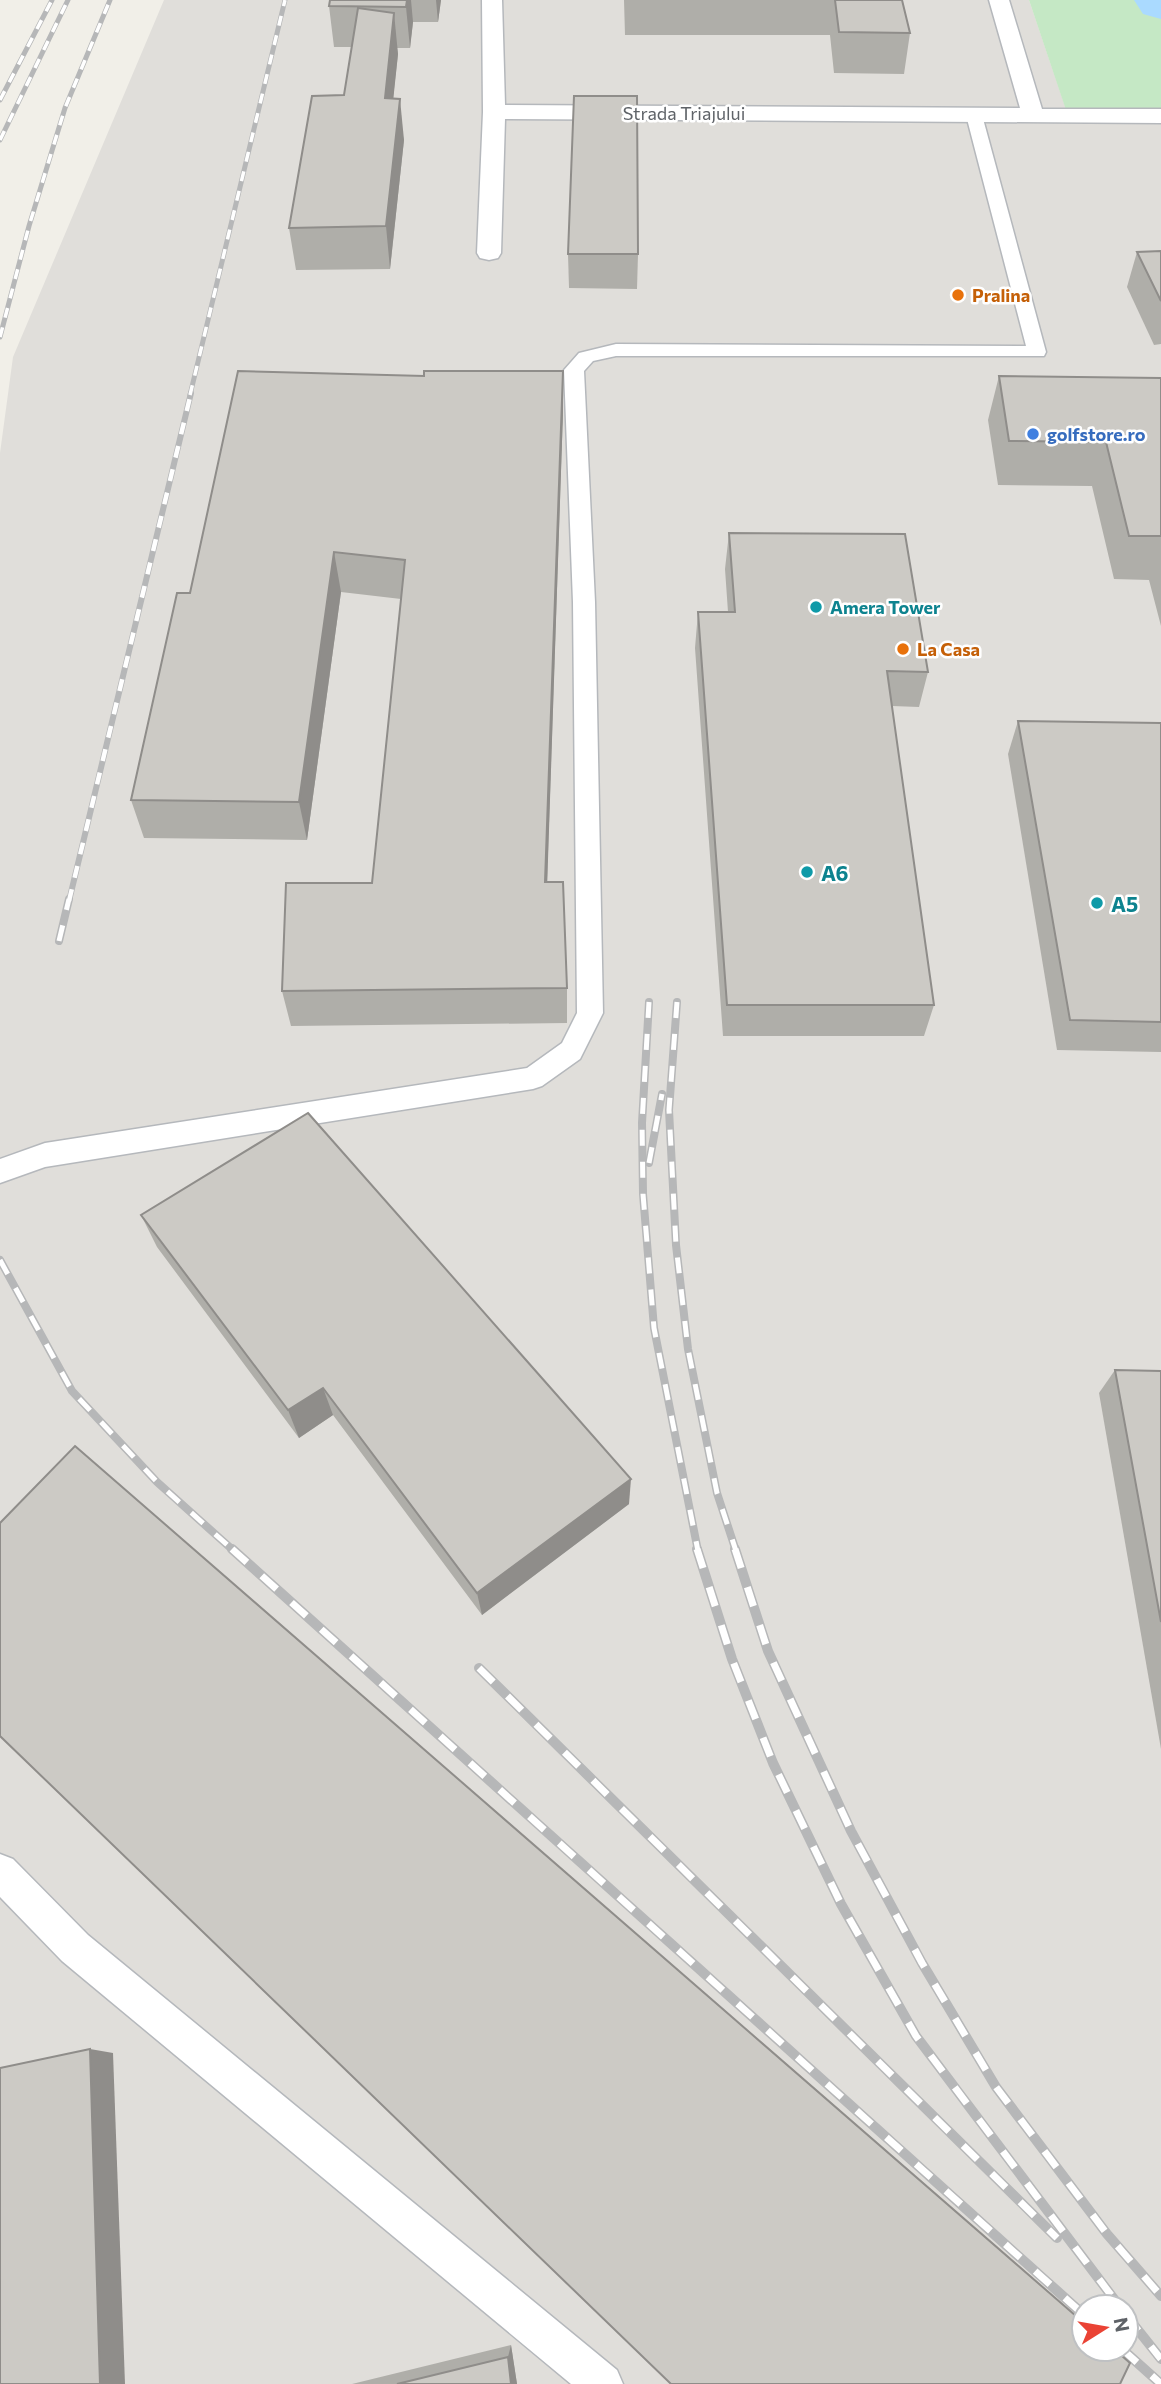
<svg xmlns="http://www.w3.org/2000/svg" width="1161" height="2384" font-family="Commissioner,sans-serif">
  <style>
    .industrial { fill: #e0deda; fill-rule: evenodd }
    .green { fill: #c5e8c5 }
    .lines { fill: none; stroke-linecap: round; stroke-linejoin: round }
    .river { fill: #aadaff; fill-rule: evenodd }
    .service-casing { stroke: #b5b8bc; stroke-width: 3 }
    .minor-casing { stroke: #b5b8bc; stroke-width: 3 }
    .service { fill: #fff; fill-rule: evenodd }
    .minor { fill: #fff; fill-rule: evenodd }
    .rail-far3-casing { stroke: #b6b7b8; stroke-width: 5 }
    .rail-far2-casing { stroke: #b6b7b8; stroke-width: 6 }
    .rail-far1-casing { stroke: #b6b7b8; stroke-width: 8 }
    .rail-casing { stroke: #b6b7b8; stroke-width: 10 }
    .rail-far3 { stroke: #fff; stroke-width: 3.5; stroke-dasharray: 10; stroke-linecap: butt }
    .rail-far2 { stroke: #fff; stroke-width: 4.5; stroke-dasharray: 12; stroke-linecap: butt }
    .rail-far1 { stroke: #fff; stroke-width: 5; stroke-dasharray: 16; stroke-linecap: butt }
    .rail { stroke: #fff; stroke-width: 7; stroke-dasharray: 20; stroke-linecap: butt }
    .wall { fill: #afaea9 }
    .shaded-wall { fill: #8f8d8a }
    .building { fill: #cccac5; stroke: #8f8d8a; stroke-width: 2 }
    .food-dot { fill: #e8710a; stroke: #fff; stroke-width: 2.5 }
    .shop-dot { fill: #3f7fe0; stroke: #fff; stroke-width: 2.5 }
    .culture-dot { fill: #0f9aa8; stroke: #fff; stroke-width: 2.5 }
    .labels { text-anchor: middle; dominant-baseline: central; stroke-width: 5; stroke-linejoin: round; paint-order: stroke }
    .far-street-label { font-size: 18px; fill: #5f6368; stroke: #fff }
    .far-food-label { font-size: 18px; font-weight: bold; fill: #c56008; stroke: #fff; text-anchor: start }
    .far-shop-label { font-size: 18px; font-weight: bold; fill: #366cbe; stroke: #fff; text-anchor: start }
    .far-culture-label { font-size: 18px; font-weight: bold; fill: #0d838f; stroke: #fff; text-anchor: start }
    .culture-label { font-size: 21px; font-weight: bold; fill: #0d838f; stroke: #fff; text-anchor: start }
  </style>
  <rect width="100%" height="100%" fill="#f1efe8"/>
  <!-- industrial -->
  <path class="industrial" d="M164 0H1029L1068 115 1161 116V2384H0V453L13 357ZM1084 2307H1126V2349H1084Z"/>
  <!-- green -->
  <path class="green" d="M1029 0H1161V116H1068Z"/>
  <g class="lines">
    <!-- river -->
    <path class="river" d="M1134 0H1161V19L1143 14Z"/>
    <defs>
      <g id="service">
        <path d="M974 110 982 115 1046 352 1044 356H616L593 361 584 371 595 602 603 1013 580 1059 542 1086 533 1089 45 1167 0 1183V1159L45 1143 527 1068 562 1043 577 1013 573 602 564 370 579 353 616 344 1026 346 966 115Z"/>
        <path d="M0 1854 13 1859 88 1935 617 2370 623 2384H571L62 1961 0 1897Z"/>
      </g>
      <path id="minor" d="M482 0H502L505 105 1020 108 989 0H1009L1042 109H1161V123L505 119 501 253 498 258 489 260 480 258 477 253 483 112Z"/>
    </defs>
    <!-- service casing -->
    <use href="#service" class="service-casing"/>
    <!-- minor casing -->
    <use href="#minor" class="minor-casing"/>
    <!-- service -->
    <use href="#service" class="service"/>
    <!-- minor -->
    <use href="#minor" class="minor"/>
    <defs>
      <g id="rail-far3">
        <path d="M0 100 52 0"/>
        <path d="M0 140 68 0"/>
        <path d="M0 337 29 226 65 108 110 0"/>
        <path d="M190 395 285 0"/>
      </g>
      <path id="rail-far2" d="M69 901 191 393"/>
      <g id="rail-far1">
        <path d="M59 941 69 899"/>
        <path d="M649 1002 642 1123 643 1194 654 1328 698 1551"/>
        <path d="M677 1002 669 1110 676 1245 688 1349 717 1493 736 1551"/>
        <path d="M649 1163 662 1094"/>
        <path d="M0 1260 72 1391 157 1482 234 1551"/>
      </g>
      <g id="rail">
        <path d="M232 1549 1084 2315"/>
        <path d="M697 1549 732 1659 773 1763 841 1904 916 2036 1120 2307"/>
        <path d="M735 1549 768 1651 851 1831 922 1963 996 2087 1107 2234 1161 2296"/>
        <path d="M479 1668 1057 2238"/>
        <path d="M1126 2315 1161 2359"/>
        <path d="M1122 2349 1161 2384"/>
      </g>
    </defs>
    <!-- rail-far3 casing -->
    <use href="#rail-far3" class="rail-far3-casing"/>
    <!-- rail-far2 casing -->
    <use href="#rail-far2" class="rail-far2-casing"/>
    <!-- rail-far1 casing -->
    <use href="#rail-far1" class="rail-far1-casing"/>
    <!-- rail casing -->
    <use href="#rail" class="rail-casing"/>
    <!-- rail-far3 -->
    <use href="#rail-far3" class="rail-far3"/>
    <!-- rail-far2 -->
    <use href="#rail-far2" class="rail-far2"/>
    <!-- rail-far1 -->
    <use href="#rail-far1" class="rail-far1"/>
    <!-- rail -->
    <use href="#rail" class="rail"/>
  </g>
  <!-- wall -->
  <g class="wall">
    <path d="M330 0H441L438 22H413L410 48H397L398 54 393 98 404 140 390 269 296 270 289 228 344 95 352 47H334L329 6Z"/>
    <path d="M624 0H902L910 33 904 74 834 73 830 35H625Z"/>
    <path d="M1161 251V344L1154 345 1127 287 1137 252Z"/>
    <path d="M568 254H638L637 289 569 288Z"/>
    <path d="M999 376 1161 378V626L1149 580 1114 579 1092 486 998 485 988 420Z"/>
    <path d="M563 412 547 882 567 988V1023L291 1026 282 991 372 883 401 599 341 592 307 840 144 838 131 800 190 593Z"/>
    <path d="M729 533 928 672 919 707 892 706 934 1005 924 1036H723L695 648 698 612H728L725 569Z"/>
    <path d="M1018 721 1161 723V1052L1057 1050 1008 754Z"/>
    <path d="M141 1215 629 1504 482 1615 333 1415 299 1438 157 1247Z"/>
    <path d="M1115 1370 1161 1371V1749L1099 1393Z"/>
    <path d="M511 2345 517 2384H352Z"/>
  </g>
  <!-- shaded-wall -->
  <g class="shaded-wall">
    <path d="M407 0H411L413 22 410 48 406 7Z"/>
    <path d="M436 0H441L438 22Z"/>
    <path d="M394 13 398 54 389 140 385 98Z"/>
    <path d="M400 99 404 140 390 269 386 226Z"/>
    <path d="M563 371V412L546 919 545 882Z"/>
    <path d="M334 552 341 592 307 840 299 802Z"/>
    <path d="M323 1388 333 1415 299 1438 288 1410Z"/>
    <path d="M631 1479 629 1504 482 1615 477 1593Z"/>
    <path d="M90 2049 113 2053 125 2384H100Z"/>
    <path d="M511 2345 517 2384H511L508 2357Z"/>
  </g>
  <!-- building -->
  <g class="building">
    <path d="M330 0H407L406 7 329 6Z"/>
    <path d="M835 0H902L910 33 839 32Z"/>
    <path d="M358 8 394 13 385 98 400 99 386 226 289 228 312 96 344 95Z"/>
    <path d="M574 96H637L638 254H568Z"/>
    <path d="M1161 251V301L1137 252Z"/>
    <path d="M238 371 424 376V371H563L545 882H563L567 988 282 991 286 883H372L405 560 334 552 299 802 131 800 177 593H190Z"/>
    <path d="M999 376 1161 378V536H1129L1106 442 1009 441Z"/>
    <path d="M729 533 905 534 928 672 887 671 934 1005H727L698 612H735Z"/>
    <path d="M1018 721 1161 723V1022L1070 1020Z"/>
    <path d="M308 1113 631 1479 477 1593 323 1388 288 1410 141 1215Z"/>
    <path d="M1115 1370 1161 1371V1622Z"/>
    <path d="M75 1446 1084 2323V2349H1114L1130 2363 1120 2384H671L0 1736V1523Z"/>
    <path d="M90 2049 100 2384H0V2068Z"/>
    <path d="M508 2357 511 2384H397Z"/>
  </g>
  <!-- markers -->
  <g class="food-dot">
    <circle cx="958" cy="295" r="7"/>
    <circle cx="903" cy="649" r="7"/>
  </g>
  <circle class="shop-dot" cx="1033" cy="434" r="7"/>
  <g class="culture-dot">
    <circle cx="816" cy="607" r="7"/>
    <circle cx="807" cy="872" r="7"/>
    <circle cx="1097" cy="903" r="7"/>
  </g>
  <g class="labels">
    <!-- far-street labels -->
    <g class="far-street-label">
      <text x="684" y="113">Strada Triajului</text>
    </g>
    <!-- far-food labels -->
    <g class="far-food-label">
      <text x="972" y="295">Pralina</text>
      <text x="917" y="649">La Casa</text>
    </g>
    <!-- far-shop labels -->
    <g class="far-shop-label">
      <text x="1047" y="434">golfstore.ro</text>
    </g>
    <!-- far-culture labels -->
    <g class="far-culture-label">
      <text x="830" y="607">Amera Tower</text>
    </g>
    <!-- culture labels -->
    <g class="culture-label">
      <text x="821" y="872">A6</text>
      <text x="1111" y="903">A5</text>
    </g>
  </g>
  <!-- north arrow -->
  <g transform="translate(1105 2328) rotate(79)"><circle r="33" fill="#ffffff" stroke="#bfc1c3" stroke-width="2"/>
  <path d="M0-5L12 26L0 18L-12 26Z" fill="#ea4335"/>
  <text y="-10" font-size="19" font-weight="bold" text-anchor="middle" fill="#5f6368">N</text>
  </g>
</svg>
